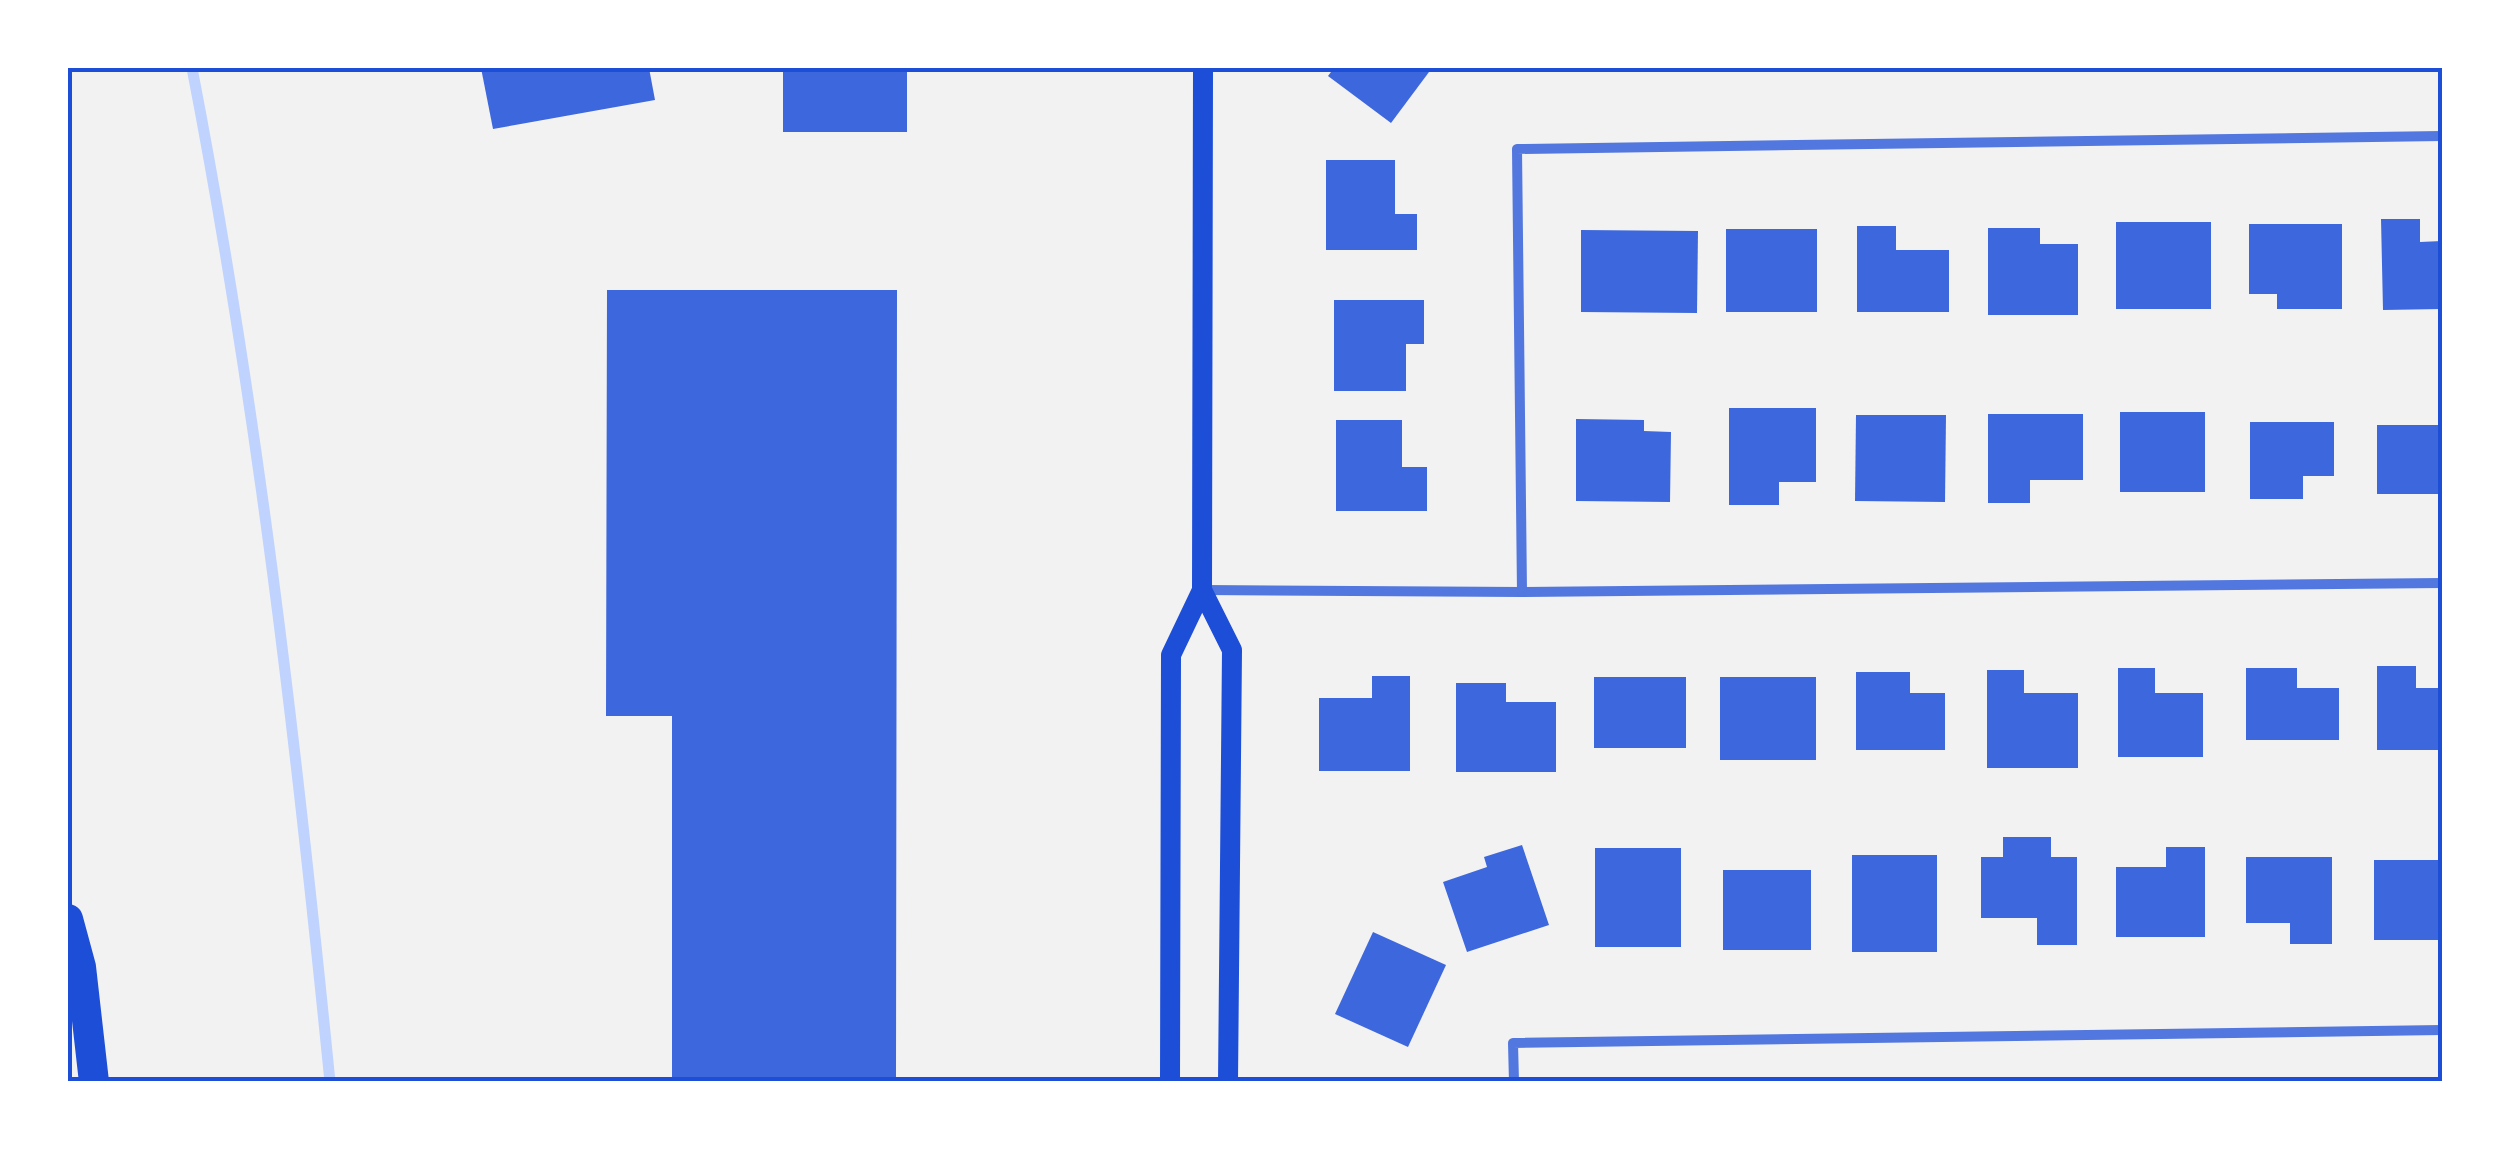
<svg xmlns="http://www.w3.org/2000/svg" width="2510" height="1149" font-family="Figtree,sans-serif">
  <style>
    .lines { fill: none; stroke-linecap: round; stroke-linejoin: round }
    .stream { stroke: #bfd3fe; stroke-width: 11 }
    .building { fill: #3d67dc }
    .minor { stroke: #5277de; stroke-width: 10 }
    .secondary { stroke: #1d4ed8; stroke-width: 20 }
    .motorway { stroke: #1d4ed8; stroke-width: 30 }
    .neatline { fill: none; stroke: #1d4ed8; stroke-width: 4 }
  </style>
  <rect width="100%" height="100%" fill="#f2f2f2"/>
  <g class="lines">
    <!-- stream -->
    <path class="stream" d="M192 68C257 404 296 741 330 1082"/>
  </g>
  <!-- building -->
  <g class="building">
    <path d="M481 68H649L655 100 493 129Z"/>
    <rect x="783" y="68" width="124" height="64"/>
    <path d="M1334 68H1432L1391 123 1328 76Z"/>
    <path d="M1326 160H1395V214H1417V250H1326Z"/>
    <path d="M2381 219H2420V242L2442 241V309L2383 310Z"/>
    <rect x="2116" y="222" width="95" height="87"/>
    <path d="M2249 224H2342V309H2277V294H2249Z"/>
    <path d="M1857 226H1896V250H1949V312H1857Z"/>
    <path d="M1988 228H2040V244H2078V315H1988Z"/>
    <rect x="1726" y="229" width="91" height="83"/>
    <path d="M1581 230 1698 231 1697 313 1581 312Z"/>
    <path d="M607 290H897L896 1082H672V716H606Z"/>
    <path d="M1334 300H1424V344H1406V391H1334Z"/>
    <path d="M1729 408H1816V482H1779V505H1729Z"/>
    <rect x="2120" y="412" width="85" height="80"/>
    <path d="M1988 414H2083V480H2030V503H1988Z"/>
    <path d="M1856 415H1946L1945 502 1855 501Z"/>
    <path d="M1576 419 1644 420V431L1671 432 1670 502 1576 501Z"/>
    <path d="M1336 420H1402V467H1427V511H1336Z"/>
    <path d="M2250 422H2334V476H2303V499H2250Z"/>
    <rect x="2377" y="425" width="65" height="69"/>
    <path d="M2377 666H2416V688H2442V750H2377Z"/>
    <path d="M2118 668H2155V693H2203V757H2118Z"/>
    <path d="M2246 668H2297V688H2339V740H2246Z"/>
    <path d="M1987 670H2024V693H2078V768H1987Z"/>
    <path d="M1856 672H1910V693H1945V750H1856Z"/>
    <path d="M1372 676H1410V771H1319V698H1372Z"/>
    <rect x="1594" y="677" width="92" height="71"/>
    <rect x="1720" y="677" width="96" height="83"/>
    <path d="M1456 683H1506V702H1556V772H1456Z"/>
    <path d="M2003 837H2051V857H2077V945H2037V918H1981V857H2003Z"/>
    <path d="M1522 845 1549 925 1467 952 1443 882 1487 867 1484 857Z"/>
    <path d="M2166 847H2205V937H2116V867H2166Z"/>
    <rect x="1595" y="848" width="86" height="99"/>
    <rect x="1852" y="855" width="85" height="97"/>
    <path d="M2246 857H2332V944H2290V923H2246Z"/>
    <rect x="2374" y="860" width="68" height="80"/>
    <rect x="1723" y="870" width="88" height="80"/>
    <path d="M1373 932 1446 965 1408 1047 1335 1014Z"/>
  </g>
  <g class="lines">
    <!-- minor -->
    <g class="minor">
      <path d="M1204 590 1522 592 2442 583"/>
      <path d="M1522 592 1517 149 2442 136"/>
      <path d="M1514 1082 1513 1043 2442 1030"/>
    </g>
    <!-- secondary -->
    <g class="secondary">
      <path d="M1202 590 1232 650 1228 1082"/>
      <path d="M1170 1082 1171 655 1202 590 1203 68"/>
    </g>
    <!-- motorway -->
    <path class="motorway" d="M68 919 81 967 94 1082"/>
  </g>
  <!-- border -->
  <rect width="2510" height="1149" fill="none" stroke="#ffffff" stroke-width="140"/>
  <rect x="70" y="70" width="2370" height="1009" class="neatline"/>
</svg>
